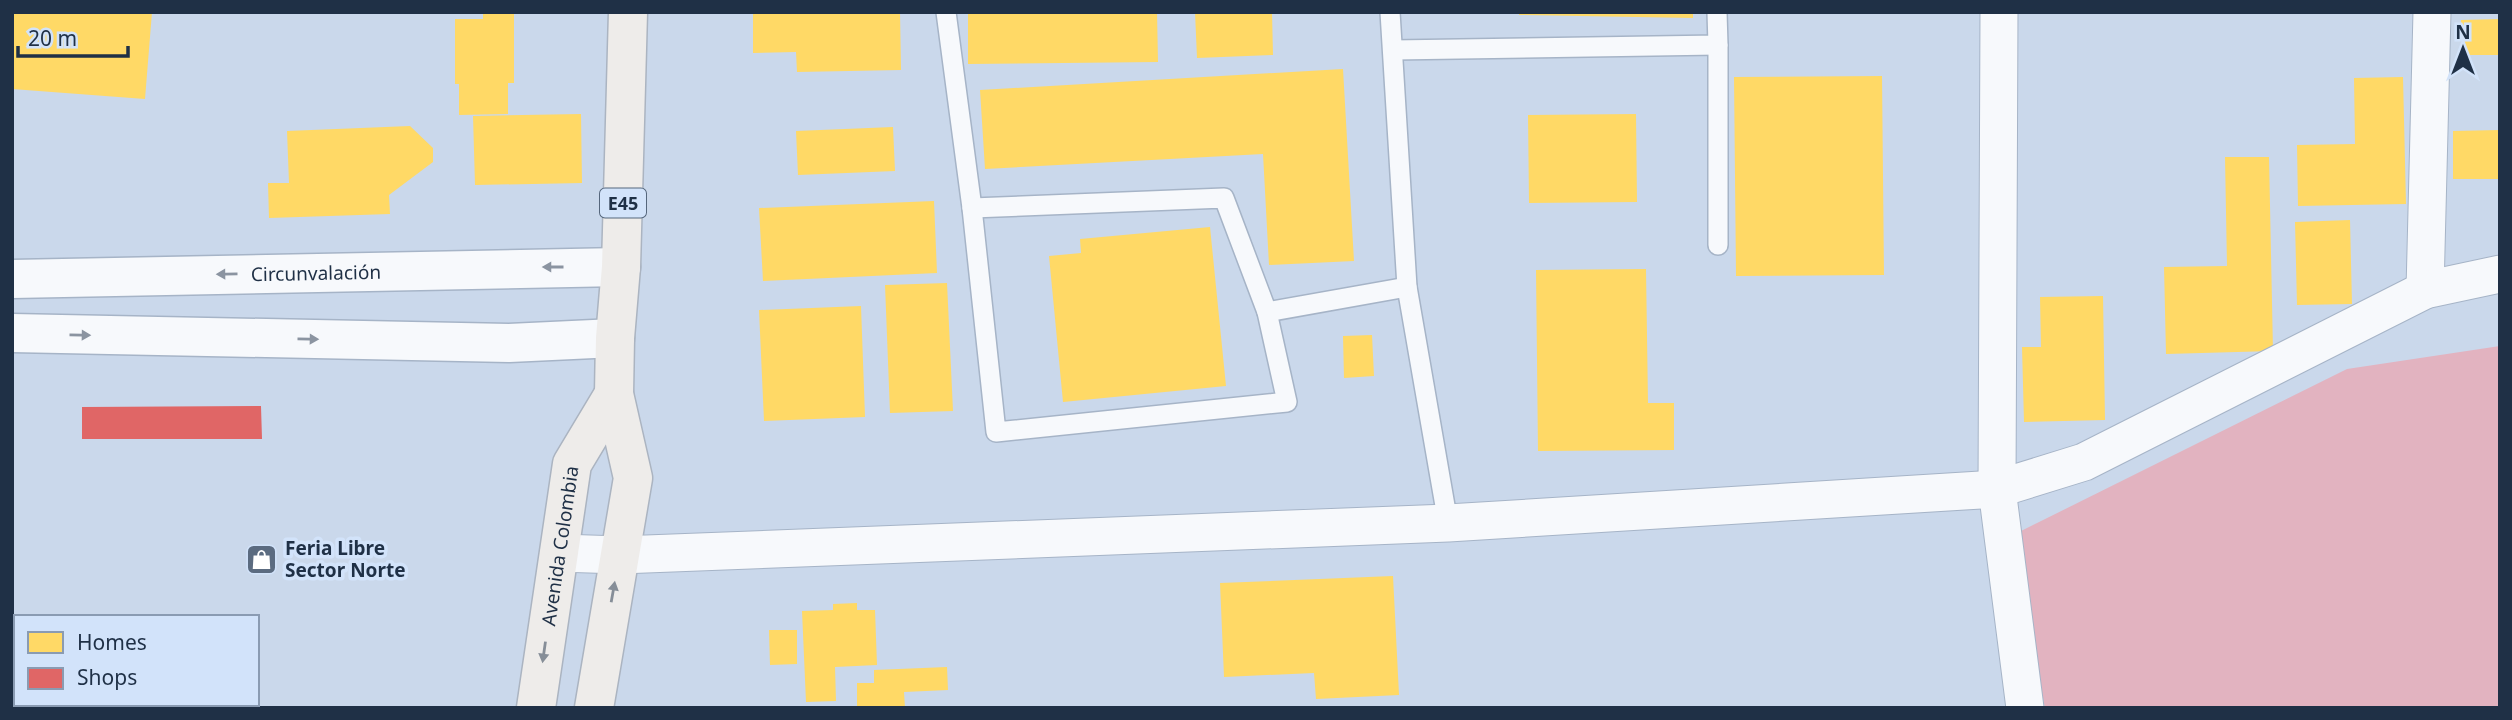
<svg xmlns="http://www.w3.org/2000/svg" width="2512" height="720" font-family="'Noto Sans',sans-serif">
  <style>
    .green { fill: #e2b3c0 }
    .homes { fill: #ffd966 }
    .shops { fill: #e06666 }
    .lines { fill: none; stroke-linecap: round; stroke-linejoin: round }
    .lane-casing { stroke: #a6b4c7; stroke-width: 22 }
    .street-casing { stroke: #a6b4c7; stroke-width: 39 }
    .secondary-casing { stroke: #a6b4c7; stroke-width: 41 }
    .primary-casing { stroke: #abb4c1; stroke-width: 41 }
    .lane { stroke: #f7f9fc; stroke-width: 19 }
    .street { stroke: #f7f9fc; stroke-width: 37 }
    .secondary { stroke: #f7f9fc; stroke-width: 38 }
    .primary { stroke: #eeecea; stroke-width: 38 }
    .oneway { fill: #8b94a1 }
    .oneway2 { fill: #868e98 }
    .labels { text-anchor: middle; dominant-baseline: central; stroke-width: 7; stroke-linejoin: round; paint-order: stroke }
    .shield { fill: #d2e3fa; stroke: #55667c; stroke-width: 2 }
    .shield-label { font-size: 18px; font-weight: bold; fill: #1f3046 }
    .street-label { font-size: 19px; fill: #1f3046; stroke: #d2e3fa }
    .poi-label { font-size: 19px; font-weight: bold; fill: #1f3046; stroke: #d2e3fa; text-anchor: start }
  </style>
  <rect width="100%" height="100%" fill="#cad8eb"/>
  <!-- green -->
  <path class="green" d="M2500 346V708H2045L2011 536 2347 369Z"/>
  <!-- homes -->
  <g class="homes">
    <path d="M12 12H152L145 99 12 89Z"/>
    <path d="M483 12H514V83H508V114L459 115V84H455V19H483Z"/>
    <path d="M900 12 901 70 797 72 796 52 753 53V13Z"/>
    <path d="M968 12H1157L1158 62 968 64Z"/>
    <path d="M1195 12H1272L1273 55 1197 58Z"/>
    <path d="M1519 12H1693V18L1519 15Z"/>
    <path d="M2500 19V55H2462L2461 20Z"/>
    <path d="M1343 69 1354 261 1269 265 1263 154 985 169 980 90Z"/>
    <path d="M1882 76 1884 275 1736 276 1734 77Z"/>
    <path d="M2403 77 2406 204 2298 206 2297 145 2355 144 2354 78Z"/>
    <path d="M581 114 582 183 475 185 473 116Z"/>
    <path d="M1636 114 1637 202 1529 203 1528 115Z"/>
    <path d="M410 126 433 148V162L389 195 390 214 269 218 268 183H289L287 131Z"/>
    <path d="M893 127 895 171 798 175 796 131Z"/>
    <path d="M2500 130V179H2453V131Z"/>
    <path d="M2225 157H2269L2273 351 2166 354 2164 267 2227 266Z"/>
    <path d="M934 201 937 273 763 281 759 208Z"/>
    <path d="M2350 220 2352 304 2297 305 2295 222Z"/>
    <path d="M1210 227 1226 386 1063 402 1049 256 1081 253 1080 239Z"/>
    <path d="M1646 269 1648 403H1674V450L1538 451 1536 270Z"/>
    <path d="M947 283 953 411 890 413 885 285Z"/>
    <path d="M2103 296 2105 420 2024 422 2022 347H2041L2040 297Z"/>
    <path d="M861 306 865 417 764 421 759 310Z"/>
    <path d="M1372 335 1374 376 1344 378 1343 336Z"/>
    <path d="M1393 576 1399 695 1316 699 1314 673 1224 677 1220 583Z"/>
    <path d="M857 603V610H875L877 665 835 667 836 701 806 702 802 611 833 610V604Z"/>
    <path d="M769 630H797V664L770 665Z"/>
    <path d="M947 667 948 690 904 692 905 708H857V683H874V670Z"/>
  </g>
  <!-- shops -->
  <path class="shops" d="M261 406 262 439H82V407Z"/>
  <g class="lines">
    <defs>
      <g id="lane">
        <path d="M946 12 972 208 996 432 1287 402 1267 312"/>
        <path d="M1390 12 1407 287 1448 523"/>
        <path d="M1718 45V245"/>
        <path d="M1393 50 1718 45 1717 12"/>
        <path d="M972 208 1224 198 1267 312 1407 287"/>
      </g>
      <g id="street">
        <path d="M1999 12 1997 489 2025 708"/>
        <path d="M2425 290 2432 12"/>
        <path d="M559 553 620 555 1448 523 1997 489 2084 462 2425 290 2500 274"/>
      </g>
      <g id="secondary">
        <path id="s1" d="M12 279 621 267"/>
        <path d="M12 333 509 343 615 338"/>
      </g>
      <g id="primary">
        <path id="s2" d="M536 708 572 464 614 394"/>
        <path d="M594 708 633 478 614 394 615 338 621 267 628 12"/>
      </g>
    </defs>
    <!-- lane casing -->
    <use href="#lane" class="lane-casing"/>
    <!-- street casing -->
    <use href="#street" class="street-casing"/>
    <!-- secondary casing -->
    <use href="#secondary" class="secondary-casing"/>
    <!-- primary casing -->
    <use href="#primary" class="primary-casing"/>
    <!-- lane -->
    <use href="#lane" class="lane"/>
    <!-- street -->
    <use href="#street" class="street"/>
    <!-- secondary -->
    <use href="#secondary" class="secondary"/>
    <!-- primary -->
    <use href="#primary" class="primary"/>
  </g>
  <!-- one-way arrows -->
  <defs><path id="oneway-solid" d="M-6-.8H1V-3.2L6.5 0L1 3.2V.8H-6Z" transform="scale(1.75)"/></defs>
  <g class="oneway">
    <use href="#oneway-solid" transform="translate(553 267) rotate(180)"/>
    <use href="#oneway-solid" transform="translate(227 274) rotate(179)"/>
    <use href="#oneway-solid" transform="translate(80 335) rotate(1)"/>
    <use href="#oneway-solid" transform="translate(308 339) rotate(1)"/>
  </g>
  <g class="oneway2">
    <use href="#oneway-solid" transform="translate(613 592) rotate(-80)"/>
    <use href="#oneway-solid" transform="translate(544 652) rotate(98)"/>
  </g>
  <!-- icons -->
  <defs>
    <symbol id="shop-square" viewBox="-11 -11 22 22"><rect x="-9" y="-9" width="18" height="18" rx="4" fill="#5b6b80" stroke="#d2e3fa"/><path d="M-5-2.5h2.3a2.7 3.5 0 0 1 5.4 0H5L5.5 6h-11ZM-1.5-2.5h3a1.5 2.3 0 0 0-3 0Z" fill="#fff"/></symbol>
  </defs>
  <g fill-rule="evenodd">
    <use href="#shop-square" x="244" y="542" width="35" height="35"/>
  </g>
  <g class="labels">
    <!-- shield labels -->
    <rect class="shield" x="600" y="188.5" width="46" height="29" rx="5"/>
    <g class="shield-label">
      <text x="623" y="203">E45</text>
    </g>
    <!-- street labels -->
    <g class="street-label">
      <text stroke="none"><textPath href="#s1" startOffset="304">Circunvalación</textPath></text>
      <text stroke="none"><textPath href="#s2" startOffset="164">Avenida Colombia</textPath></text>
    </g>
    <!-- poi labels -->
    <g class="poi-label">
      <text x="285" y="548">Feria Libre<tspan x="285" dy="22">Sector Norte</tspan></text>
    </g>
  </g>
  <!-- border -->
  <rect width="2512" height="720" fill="none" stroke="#1f3046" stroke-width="28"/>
  <!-- legend -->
  <rect x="14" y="615" width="245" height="91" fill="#d2e3fa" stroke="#8a9bb2" stroke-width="2"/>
  <rect x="28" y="632" width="35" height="21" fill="#ffd966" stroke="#8a9bb2" stroke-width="2"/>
  <text x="77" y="650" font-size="21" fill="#1f3046">Homes</text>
  <rect x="28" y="668" width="35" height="21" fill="#e06666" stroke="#8a9bb2" stroke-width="2"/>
  <text x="77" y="685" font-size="21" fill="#1f3046">Shops</text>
  <!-- north arrow -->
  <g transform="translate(2463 49)" stroke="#d2e3fa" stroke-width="5" paint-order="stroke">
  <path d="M0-5L12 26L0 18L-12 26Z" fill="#1f3046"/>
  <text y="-10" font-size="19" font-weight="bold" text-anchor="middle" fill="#1f3046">N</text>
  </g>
  <!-- scale -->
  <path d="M18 46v10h110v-10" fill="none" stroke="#1f3046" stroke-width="3.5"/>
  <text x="28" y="46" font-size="21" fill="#1f3046" stroke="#d2e3fa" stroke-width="5" paint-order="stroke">20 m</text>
</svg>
